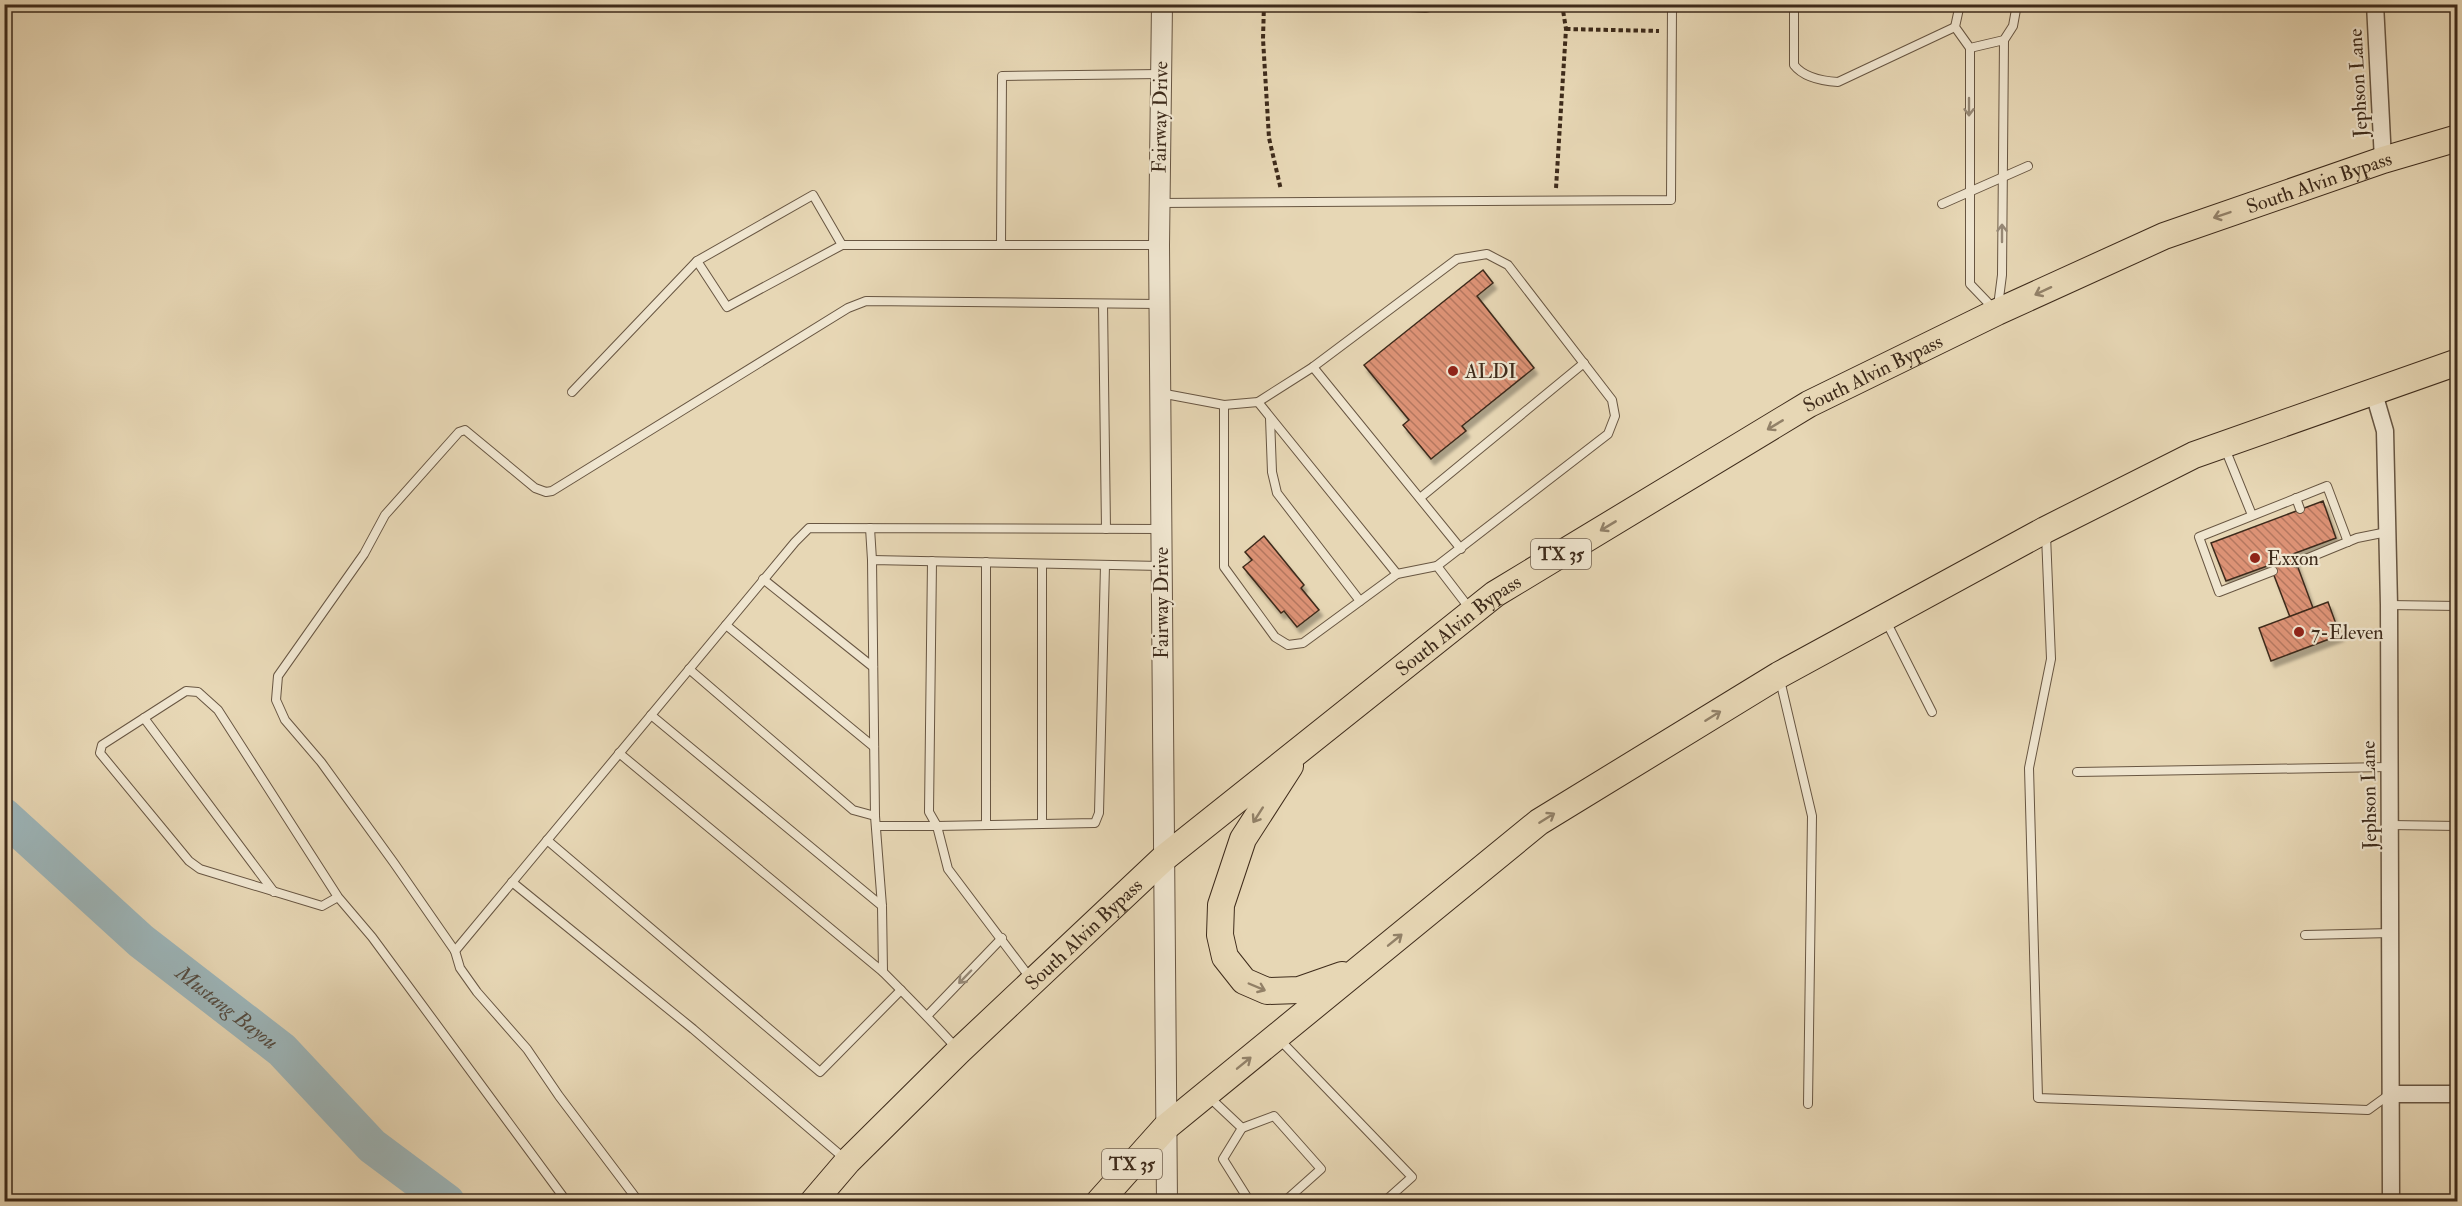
<svg xmlns="http://www.w3.org/2000/svg" width="2462" height="1206" font-family="'IM FELL Double Pica',serif">
  <style>
    .lines { fill: none; stroke-linecap: round; stroke-linejoin: round }
    .river { stroke: #9db6ba; stroke-width: 36 }
    .building { fill: url(#building-back-hatch); stroke: #3e2b1b; stroke-width: 1.5; filter: url(#shadow) }
    .service-casing { stroke: #685642; stroke-width: 10 }
    .minor-casing { stroke: #685642; stroke-width: 19 }
    .tertiary-casing { stroke: #685642; stroke-width: 22 }
    .primary-casing { stroke: #3e2b1b; stroke-width: 28 }
    .path { stroke: #3e2b1b; stroke-width: 4; stroke-dasharray: 4.5 3; stroke-linecap: butt }
    .service { stroke: #efe5cf; stroke-width: 8 }
    .minor { stroke: #efe5cf; stroke-width: 16 }
    .tertiary { stroke: #efe5cf; stroke-width: 20 }
    .primary { stroke: #e7d7b5; stroke-width: 26 }
    .oneway { stroke: #968875 }
    .oneway2 { stroke: #928168 }
    .poi-dot { fill: #8f2418; stroke: #efe5cf; stroke-width: 2 }
    .labels { text-anchor: middle; dominant-baseline: central; stroke-width: 4.5; stroke-linejoin: round; paint-order: stroke }
    .shield { fill: #efe5cf; stroke: #736351; stroke-width: 1.5 }
    .shield-label { font-size: 18px; font-weight: bold; fill: #3e2b1b }
    .street-label { font-size: 20px; fill: #3e2b1b; stroke: #efe5cf }
    .poi-label { font-size: 20px; fill: #3e2b1b; stroke: #efe5cf; text-anchor: start }
    .water-label { font-size: 21px; font-style: italic; fill: #564e43; stroke: #efe5cf }
  </style>
  <defs>
    <pattern id="building-back-hatch" width="6" height="6" patternUnits="userSpaceOnUse" patternTransform="scale(1.5)"><rect width="6" height="6" fill="#dc9275"/><path d="M-1 5l2 2M0 0l6 6M5-1l2 2" fill="none" stroke="#b4775f"/></pattern>
    <filter id="shadow"><feDropShadow dx="3.5" dy="6" stdDeviation="1.5" flood-color="#0004"/></filter>
  </defs>
  <rect width="100%" height="100%" fill="#e7d7b5"/>
  <filter id="stains"><feTurbulence type="fractalNoise" baseFrequency=".00333" numOctaves="4"/><feColorMatrix values="0 0 0 0 .2 0 0 0 0 .09 0 0 0 0 .02 0 0 0 .5 -.17"/></filter>
  <radialGradient id="worn" r=".72"><stop offset=".6" stop-color="#630" stop-opacity="0"/><stop offset="1" stop-color="#630" stop-opacity=".3"/></radialGradient>
  <g class="lines">
    <!-- river -->
    <path class="river" id="s1" d="M4 816 141 941 282 1050 372 1146 447 1202"/>
  </g>
  <!-- building -->
  <g class="building">
    <path d="M1483 270 1493 283 1477 296 1534 368 1462 426 1466 431 1431 459 1403 425 1409 420 1364 365Z"/>
    <path d="M2323 501 2336 538 2293 554 2313 608 2290 617 2270 565 2226 581 2211 543Z"/>
    <path d="M1264 536 1304 585 1301 588 1319 610 1297 627 1284 611 1281 613 1243 567 1252 560 1245 552Z"/>
    <path d="M2328 602 2340 635 2271 661 2259 628Z"/>
  </g>
  <g class="lines">
    <defs>
      <g id="service">
        <path d="M1367 4 1425 8 1443 4"/>
        <path d="M1794 4V65C1804 78 1822 81 1838 82L1955 27"/>
        <path d="M1960 4 1955 27 1970 48 2004 40 2013 26 2017 4"/>
        <path d="M1970 48V284L1994 309"/>
        <path d="M1159 203 1671 200 1672 4"/>
        <path d="M1942 204 2028 166"/>
        <path d="M1001 245 1002 76 1160 74"/>
        <path d="M697 261 727 307 842 245H1158"/>
        <path d="M1103 304 1106 529"/>
        <path d="M1998 306 2002 275 2004 40"/>
        <path d="M1313 367 1461 549"/>
        <path d="M572 392 697 261 813 195 842 245"/>
        <path d="M1160 393 1224 405V567L1275 637 1288 645 1303 643 1397 574 1437 566 1470 609"/>
        <path d="M1258 402 1397 574"/>
        <path d="M1224 405 1258 402 1313 367 1457 259 1487 254 1508 265 1612 400 1615 416 1608 434 1437 566"/>
        <path d="M1270 418 1272 472 1277 493 1360 601"/>
        <path d="M2224 446 2252 515"/>
        <path d="M1420 498 1584 363"/>
        <path d="M2296 498 2300 509"/>
        <path d="M870 528 872 560"/>
        <path d="M2046 535 2051 659 2029 768 2038 1098 2368 1110 2390 1094"/>
        <path d="M932 561 929 812 937 826 1095 823 1099 813 1105 565"/>
        <path d="M2296 563 2357 538 2387 532"/>
        <path d="M2273 571 2219 592 2199 537 2327 486 2348 542"/>
        <path d="M763 579 873 667"/>
        <path d="M2389 605 2458 606"/>
        <path d="M1886 621 1932 712"/>
        <path d="M726 625 874 747"/>
        <path d="M689 669 853 810 875 816"/>
        <path d="M1780 680 1812 816 1808 1104"/>
        <path d="M651 715 882 906"/>
        <path d="M144 718 274 892"/>
        <path d="M619 753 883 972"/>
        <path d="M2077 772 2389 767"/>
        <path d="M1042 824V564"/>
        <path d="M986 825V562"/>
        <path d="M2391 825 2458 826"/>
        <path d="M876 826H937L948 869 1031 979"/>
        <path d="M547 840 820 1072 901 990"/>
        <path d="M512 882 693 1029 845 1159"/>
        <path d="M338 897 322 906 200 869 189 861 100 753 102 745 186 691 198 692 218 710 338 897 372 937 567 1202"/>
        <path d="M2305 935 2391 933"/>
        <path d="M455 951 795 542 809 528 1161 529"/>
        <path d="M928 1015 1002 938"/>
        <path d="M1279 1039 1412 1177 1384 1202"/>
        <path d="M958 1050C934 1023 909 998 883 972L882 906 875 816 872 560 1161 566"/>
        <path d="M1208 1096 1242 1128 1274 1116 1321 1169 1284 1202"/>
        <path d="M1242 1128 1223 1159 1250 1202"/>
        <path d="M639 1202 559 1096 527 1049 477 992 460 968 455 951 394 863 321 762 285 720 276 700 278 676 364 554 385 515 459 432 465 430 535 488 546 492 552 491 848 308 866 301 1159 304"/>
      </g>
      <g id="minor">
        <path d="M2375 4 2383 160"/>
        <path d="M2373 390 2385 431 2389 605 2391 1202"/>
        <path d="M2391 1094H2458"/>
      </g>
      <path id="tertiary" d="M1162 4 1159 245 1167 1202"/>
      <g id="primary">
        <path d="M1290 766 1243 839 1221 905 1220 935 1225 957 1244 981 1267 991 1299 990 1342 975"/>
        <path id="s2" d="M813 1202 848 1161 959 1051 1164 858 1495 594 1809 404 1997 312 2164 236 2383 160 2458 138"/>
        <path d="M1099 1202 1166 1127 1539 822 1779 675 2045 530 2194 455 2458 362"/>
      </g>
    </defs>
    <!-- service casing -->
    <use href="#service" class="service-casing"/>
    <!-- minor casing -->
    <use href="#minor" class="minor-casing"/>
    <!-- tertiary casing -->
    <use href="#tertiary" class="tertiary-casing"/>
    <!-- primary casing -->
    <use href="#primary" class="primary-casing"/>
    <!-- path -->
    <g class="path">
      <path d="M1264 4 1263 39 1269 138 1281 190"/>
      <path d="M1566 29 1659 31"/>
      <path d="M1556 188 1566 29 1562 4"/>
    </g>
    <!-- service -->
    <use href="#service" class="service"/>
    <!-- minor -->
    <use href="#minor" class="minor"/>
    <!-- tertiary -->
    <use href="#tertiary" class="tertiary"/>
    <!-- primary -->
    <use href="#primary" class="primary"/>
  </g>
  <!-- one-way arrows -->
  <defs><path id="oneway-shaft" d="M-6 0H5M1.5-3L5.5 0L1.5 3" fill="none" stroke-width="1.6" stroke-linecap="round" stroke-linejoin="round" transform="scale(1.5)"/></defs>
  <g class="oneway">
    <use href="#oneway-shaft" transform="translate(1969 107) rotate(90)"/>
    <use href="#oneway-shaft" transform="translate(2002 233) rotate(-90)"/>
    <use href="#oneway-shaft" transform="translate(965 977) rotate(134)"/>
  </g>
  <g class="oneway2">
    <use href="#oneway-shaft" transform="translate(2222 215) rotate(161)"/>
    <use href="#oneway-shaft" transform="translate(2043 291) rotate(155)"/>
    <use href="#oneway-shaft" transform="translate(1775 425) rotate(149)"/>
    <use href="#oneway-shaft" transform="translate(1608 526) rotate(149)"/>
    <use href="#oneway-shaft" transform="translate(1713 716) rotate(-32)"/>
    <use href="#oneway-shaft" transform="translate(1258 815) rotate(123)"/>
    <use href="#oneway-shaft" transform="translate(1547 818) rotate(-32)"/>
    <use href="#oneway-shaft" transform="translate(1395 940) rotate(-39)"/>
    <use href="#oneway-shaft" transform="translate(1257 987) rotate(23)"/>
    <use href="#oneway-shaft" transform="translate(1244 1063) rotate(-39)"/>
  </g>
  <!-- markers -->
  <g class="poi-dot">
    <circle cx="1453" cy="371" r="6"/>
    <circle cx="2255" cy="558" r="6"/>
    <circle cx="2299" cy="632" r="6"/>
  </g>
  <g class="labels">
    <!-- shield labels -->
    <g class="shield">
      <rect x="1531" y="539" width="60" height="30" rx="4.5"/>
      <rect x="1102" y="1149" width="60" height="30" rx="4.5"/>
    </g>
    <g class="shield-label">
      <text x="1561" y="554">TX 35</text>
      <text x="1132" y="1164">TX 35</text>
    </g>
    <!-- street labels -->
    <g class="street-label">
      <text transform="translate(2358 83) rotate(-93)">Jephson Lane</text>
      <text transform="translate(1160 117) rotate(-89)">Fairway Drive</text>
      <text stroke="none"><textPath href="#s2" startOffset="1839">South Alvin Bypass</textPath></text>
      <text stroke="none"><textPath href="#s2" startOffset="1353">South Alvin Bypass</textPath></text>
      <text transform="translate(1161 603) rotate(-90)">Fairway Drive</text>
      <text stroke="none"><textPath href="#s2" startOffset="867">South Alvin Bypass</textPath></text>
      <text transform="translate(2369 795) rotate(-91)">Jephson Lane</text>
      <text stroke="none"><textPath href="#s2" startOffset="381">South Alvin Bypass</textPath></text>
    </g>
    <!-- poi labels -->
    <g class="poi-label">
      <text x="1465" y="371">ALDI</text>
      <text x="2267" y="558">Exxon</text>
      <text x="2311" y="632">7-Eleven</text>
    </g>
    <!-- water labels -->
    <g class="water-label">
      <text stroke="none"><textPath href="#s1" startOffset="294">Mustang Bayou</textPath></text>
    </g>
  </g>
  <!-- margin -->
  <rect width="2462" height="1206" fill="none" stroke="#e7d7b5" stroke-width="24"/>
  <rect x="6" y="6" width="2450" height="1194" fill="none" stroke="#3e2b1b" stroke-width="3"/>
  <rect x="12" y="12" width="2438" height="1182" fill="none" stroke="#3e2b1b" stroke-width="1.5"/>
  <rect width="100%" height="100%" filter="url(#stains)"/>
  <rect width="100%" height="100%" fill="url(#worn)"/>
</svg>
